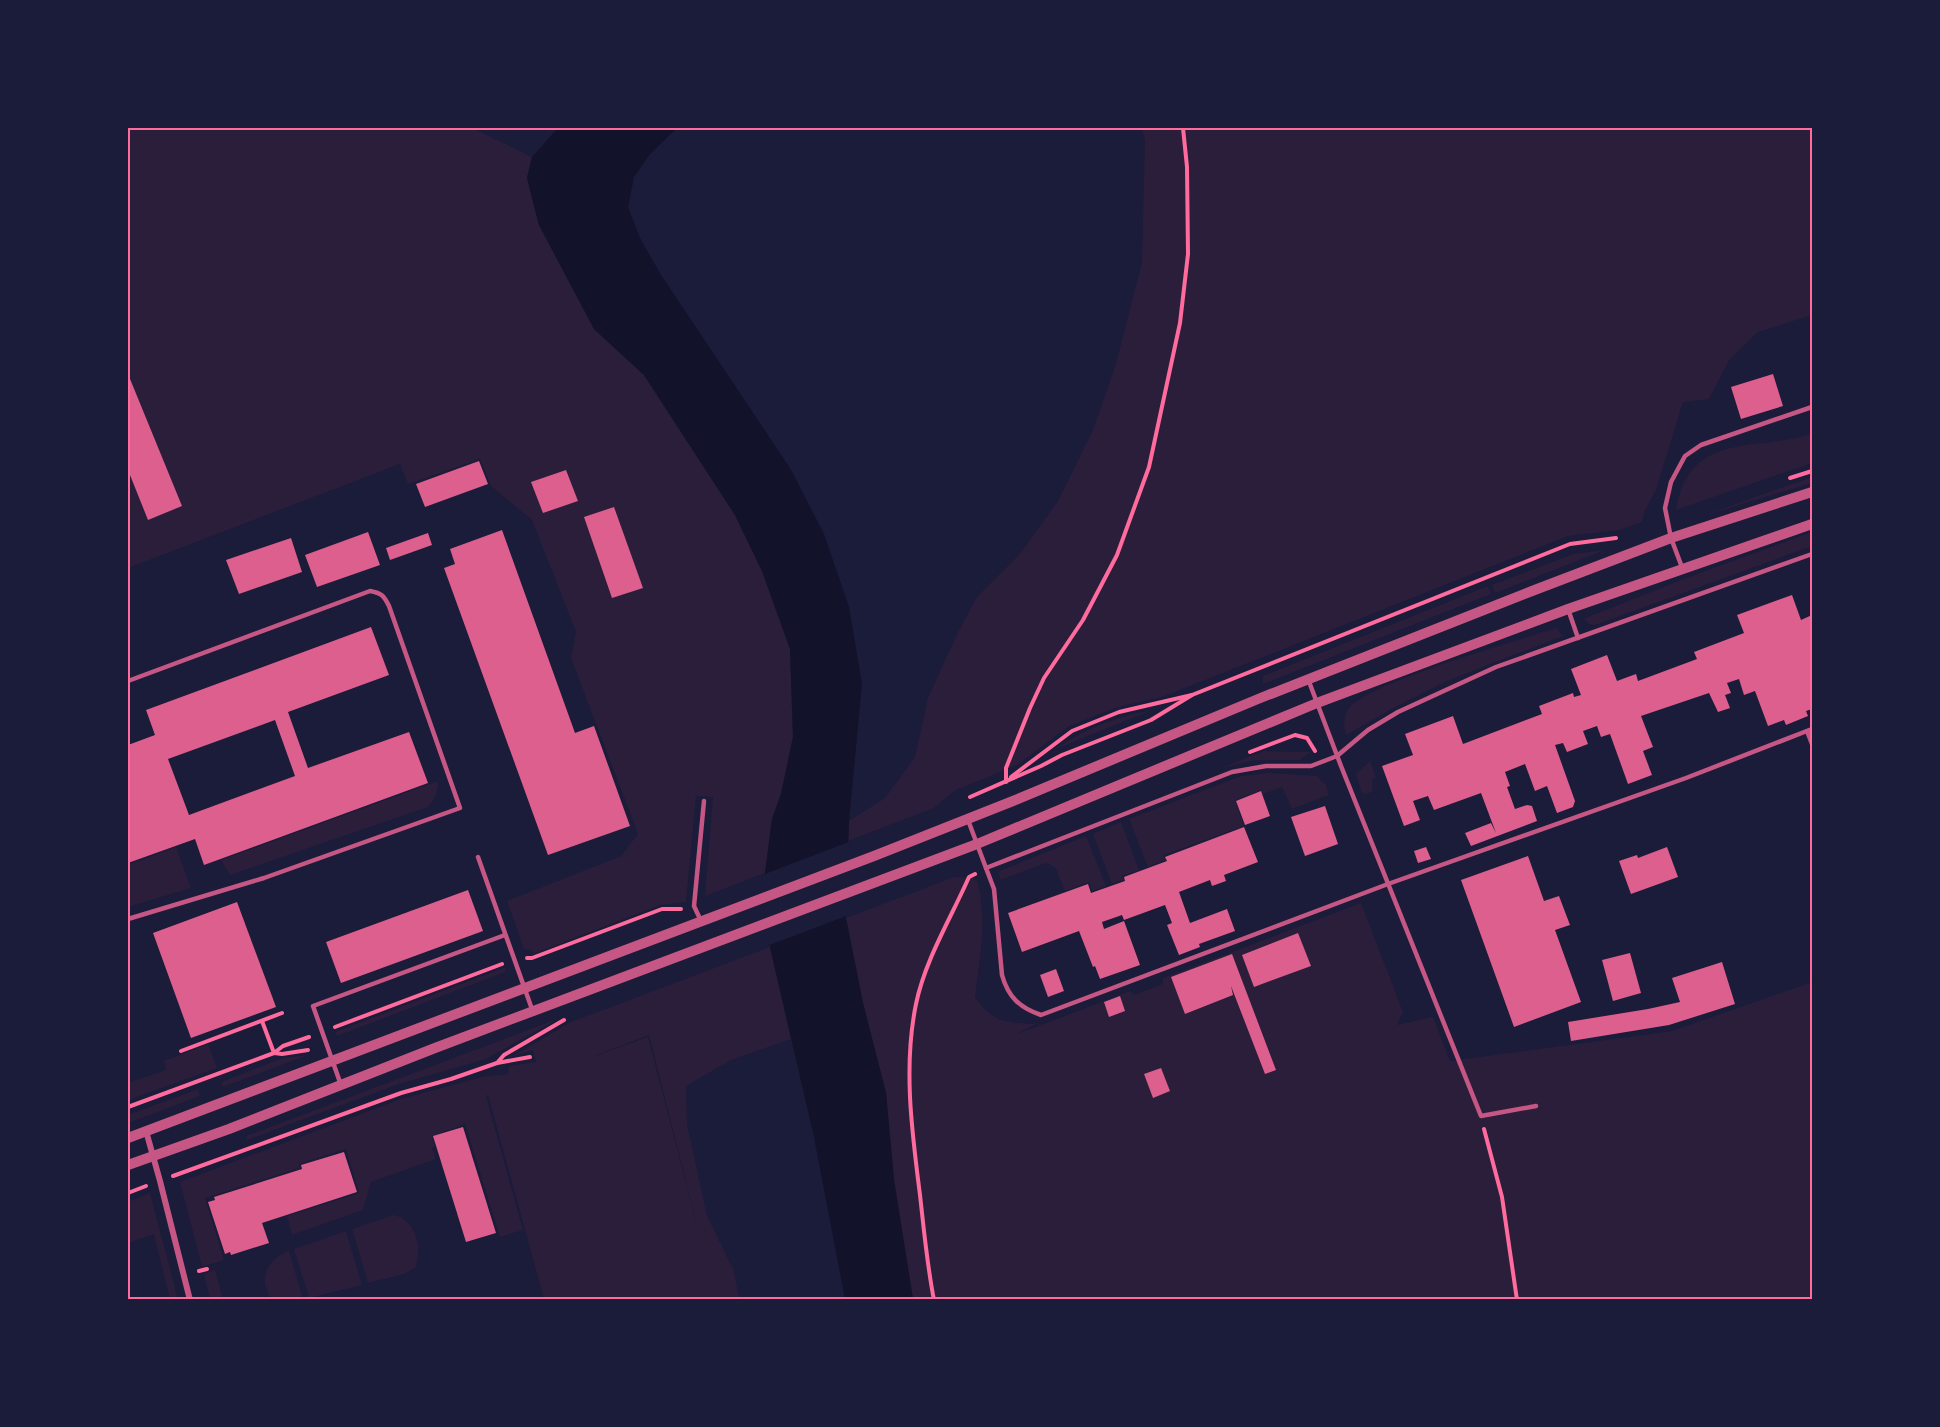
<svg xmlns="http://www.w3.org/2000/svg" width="1940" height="1427" font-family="'Noto Sans',sans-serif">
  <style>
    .green { fill: #2a1e3b; fill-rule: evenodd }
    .water { fill: #12122b }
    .pier { fill: #1b1b3a }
    .building { fill: #dd5f8e; fill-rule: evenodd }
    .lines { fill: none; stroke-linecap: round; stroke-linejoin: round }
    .path { stroke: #ff6b9d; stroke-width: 4 }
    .service { stroke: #c65784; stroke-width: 4.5 }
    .minor { stroke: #c65784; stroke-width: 6 }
    .tertiary { stroke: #c65784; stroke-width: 10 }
    .neatline { fill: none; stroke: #ff6b9d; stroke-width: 2 }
  </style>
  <rect width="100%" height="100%" fill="#1b1b3a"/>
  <!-- green -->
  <g class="green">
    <path d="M128 128H472L532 157 527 178 539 225 594 329 644 375 735 515 762 571 790 649 793 737 781 794 772 819 765 873 705 896 713 797 696 796 686 902 660 905 533 954 531 950 524 949 507 901 621 856 638 834 571 658 576 632 532 520 491 486 480 459 408 484 400 464 128 568Z"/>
    <path d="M1142 128H1812V315L1758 332 1729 360 1709 399 1683 402 1656 490 1644 512 1642 522 1619 530 1568 536 1162 697 1118 707 1069 726 1017 765 954 791 934 808 848 841 849 821 885 798 915 757 928 698 957 634 977 597 1019 555 1058 501 1093 430 1115 367 1142 263 1145 140Z"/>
    <path d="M1812 434V463L1676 510C1690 430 1755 452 1812 434Z"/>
    <path d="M1812 477V483L1702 516Z"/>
    <path d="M1812 532V546L1595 625 1589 624 1583 619 1689 577Z"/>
    <path d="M1605 550 1495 593 1492 585 1573 554Z"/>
    <path d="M1488 586 1491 594 1263 684V676Z"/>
    <path d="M1556 628 1563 636 1447 681 1393 708 1346 735C1344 725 1342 717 1349 708 1369 682 1517 641 1556 628Z"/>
    <path d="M1152 710 1056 749C1085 728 1117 717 1152 710Z"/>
    <path d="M1264 751 1310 752 1300 760H1255L1218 769Z"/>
    <path d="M1370 761 1376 778 1372 779V792L1366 794 1362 793 1356 774Z"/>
    <path d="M1268 773 1317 776 1326 785 1329 795 1292 809 1282 787 1263 794 1261 790 1235 800 1244 826 1164 855 1165 860 1148 867 1129 819 1241 776Z"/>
    <path d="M438 781C438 792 435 799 428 807L230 875 221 860Z"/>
    <path d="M1121 822 1139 870 1122 876 1124 880 1112 884 1093 834Z"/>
    <path d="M1086 836 1106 886 1092 891 1089 882 1065 891 1055 867 1046 863 1000 880 999 871Z"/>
    <path d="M176 847 191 888 128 907V865Z"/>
    <path d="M954 877 973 878 978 882C987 925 980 955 975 997 994 1024 1006 1022 1036 1024L1015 1035 1130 991 1134 995 1163 984V978L1361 903 1403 1012 1397 1025 1433 1017 1450 1061 1672 1031 1812 982V1299H913L894 1180 886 1093 863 1003 846 918Z"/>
    <path d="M770 947 791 1039 731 1060 686 1086 687 1124 707 1216 734 1271 739 1299H544L488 1095 486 1096 523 1230 500 1237 465 1124 432 1136 435 1147 432 1148 436 1159 371 1182 363 1210 292 1235 287 1216 359 1193 346 1149 299 1164 300 1168 205 1198 224 1260 202 1267 180 1182 401 1099 482 1077 508 1074 509 1066 536 1062 533 1050 513 1056 571 1022ZM649 1035 696 1221V1222L648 1037 581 1061Z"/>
    <path d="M506 967 505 972 337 1036 335 1032Z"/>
    <path d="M560 1018 486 1059 399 1084 247 1140 246 1136Z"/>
    <path d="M208 1044 217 1068 128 1100V1083L166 1070 164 1061Z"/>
    <path d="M308 1055 223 1087 221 1082 283 1058Z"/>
    <path d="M198 1089 200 1096 128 1123V1115Z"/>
    <path d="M150 1193 178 1299H170L154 1234 128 1243V1202Z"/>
    <path d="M394 1215C416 1220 423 1249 415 1268L404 1274 368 1283 352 1229Z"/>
    <path d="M346 1231 362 1285 309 1298 294 1249Z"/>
    <path d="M289 1251 303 1299C295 1300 282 1302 274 1299 270 1297 269 1296 268 1292 258 1275 272 1256 289 1251Z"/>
    <path d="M215 1270 223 1299H210L204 1274Z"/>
  </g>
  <!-- water -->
  <path class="water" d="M558 128H677L650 154 634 177 628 207 640 238 661 275 790 468 824 534 849 607 862 684 849 821 846 918 863 1003 886 1093 894 1180 913 1299H845L814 1137 770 947 765 873 772 819 781 794 793 737 790 649 762 571 735 515 644 375 594 329 539 225 527 178 532 157Z"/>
  <!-- pier -->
  <path class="pier" d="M851 841 849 915 767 946 762 875Z"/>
  <!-- building -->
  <g class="building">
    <path d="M128 374 182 506 148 520 128 470Z"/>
    <path d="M1773 374 1783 406 1741 419 1731 387Z"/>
    <path d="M479 461 488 484 425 507 416 484Z"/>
    <path d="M566 470 578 501 543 513 531 482Z"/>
    <path d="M614 507 643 588 612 598 584 517Z"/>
    <path d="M502 530 575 733 594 726 630 826 548 855 444 568 455 564 450 549Z"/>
    <path d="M368 532 380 565 317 587 305 555Z"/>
    <path d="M428 533 432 545 390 560 386 548Z"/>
    <path d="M291 538 302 572 239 594 226 560Z"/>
    <path d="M1792 595 1801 620 1812 615V709L1806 711 1808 716 1786 725 1784 720 1768 726 1755 691 1744 695 1739 679 1727 683 1731 693 1725 695 1730 708 1718 712 1709 693 1641 716 1653 747 1643 751 1652 775 1628 784 1610 734 1601 737 1597 726 1583 731 1588 744 1567 752 1563 743 1555 745 1575 801 1573 807 1557 813 1547 786 1535 791 1525 764 1505 772 1510 786 1507 787 1515 809 1527 805 1532 806 1537 821 1471 846 1465 833 1491 823 1496 833 1481 793 1434 810 1428 796 1413 801 1420 820 1404 826 1382 766 1413 755 1405 734 1453 716 1463 744 1542 714 1539 706 1573 693 1574 697 1581 695 1571 669 1607 655 1617 681 1636 674 1638 681 1697 659 1694 652 1744 633 1737 615Z"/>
    <path d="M371 627 389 675 288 712 308 768 409 732 428 783 204 865 195 839 128 863V745L155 735 146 710ZM275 720 295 776 189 815 168 759Z"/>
    <path d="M1261 791 1270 816 1245 825 1236 801Z"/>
    <path d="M1325 806 1338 844 1305 856 1291 817Z"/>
    <path d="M1244 827 1258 862 1224 875 1226 881 1212 886 1210 880 1179 892 1190 923 1227 909 1235 931 1199 944 1200 947 1179 955 1167 925 1172 923 1165 905 1124 920 1122 915 1102 922 1104 929 1124 921 1140 965 1100 979 1095 966 1093 967 1079 931 1022 952 1008 913 1088 884 1091 893 1125 881 1124 877 1167 861 1165 857Z"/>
    <path d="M1426 847 1431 859 1418 863 1414 851Z"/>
    <path d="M1667 847 1678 877 1631 894 1619 861 1637 855 1638 858Z"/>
    <path d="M1528 856 1544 901 1559 896 1570 925 1555 930 1581 1002 1514 1027 1461 880Z"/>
    <path d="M468 890 483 931 341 983 326 942Z"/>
    <path d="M237 902 276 1007 191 1038 153 933Z"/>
    <path d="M1298 933 1311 966 1254 987 1242 955Z"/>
    <path d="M1630 953 1641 993 1613 1001 1602 960Z"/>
    <path d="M1232 954 1276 1070 1265 1074 1231 986 1233 995 1185 1014 1171 977Z"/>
    <path d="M1722 962 1735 1004 1669 1025 1571 1041 1568 1022 1648 1009 1680 1002 1672 978Z"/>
    <path d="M1056 969 1064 991 1048 997 1040 975Z"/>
    <path d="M1120 996 1125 1011 1109 1017 1104 1002Z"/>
    <path d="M1161 1068 1170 1091 1153 1098 1144 1074Z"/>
    <path d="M463 1127 496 1233 466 1242 433 1136Z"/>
    <path d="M344 1152 357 1192 262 1223 269 1243 231 1255 230 1252 225 1254 208 1202 215 1200 214 1197 302 1169 301 1165Z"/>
  </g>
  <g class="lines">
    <!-- path -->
    <g class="path">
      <path d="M1790 478 1812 471"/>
      <path d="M1250 752 1295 735 1307 738 1315 751"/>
      <path d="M1011 777 1072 731 1119 712 1192 695 1570 544 1616 538"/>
      <path d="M1006 782V768L1030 708 1044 678 1083 620 1117 555 1149 467 1180 323 1188 254 1187 167 1183 128"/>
      <path d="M970 797 1041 766 1062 755 1151 720 1192 695"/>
      <path d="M527 958H532L662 909H681"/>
      <path d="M262 1021 274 1053"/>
      <path d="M335 1027 502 964"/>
      <path d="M181 1051 282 1013"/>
      <path d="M274 1053 282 1054 308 1050"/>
      <path d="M497 1063 504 1055 564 1020"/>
      <path d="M128 1107 274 1053 283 1046 309 1037"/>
      <path d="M1484 1129 1502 1197 1517 1300"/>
      <path d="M173 1176 401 1093 451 1079 497 1063 530 1057"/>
      <path d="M128 1193 146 1186"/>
      <path d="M199 1271 207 1269"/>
      <path d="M934 1300C927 1265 924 1230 920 1195 912 1132 903 1067 916 1004 925 960 951 918 969 877L975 874"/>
    </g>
    <!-- service -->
    <g class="service">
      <path d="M1683 570 1671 538 1665 508 1671 482 1685 456 1701 445 1812 407"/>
      <path d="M1568 609 1578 638"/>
      <path d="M1308 679 1341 766 1481 1116 1536 1106"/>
      <path d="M128 681 370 591C382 593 384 596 389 606L460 808 264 878 128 919"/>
      <path d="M1807 731 1812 744"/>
      <path d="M968 820 986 868 1232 772 1266 766H1311L1337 756 1368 730 1398 712 1496 667 1812 554"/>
      <path d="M478 857 533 1012"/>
      <path d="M986 868 994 889 1002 975C1008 997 1020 1008 1041 1015L1388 884 1686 778 1812 729"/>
      <path d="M701 921 694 906 704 801"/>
      <path d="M341 1085 313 1006 505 935"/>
    </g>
    <!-- minor -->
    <path class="minor" d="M146 1131 160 1181 190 1300"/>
    <!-- tertiary -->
    <g class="tertiary">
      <path d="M128 1138 874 856 1013 801 1258 699 1532 591 1671 538 1812 492"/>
      <path d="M128 1165 229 1129 435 1048 977 844 1317 703 1568 609 1812 524"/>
    </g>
  </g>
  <!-- border -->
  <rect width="1940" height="1427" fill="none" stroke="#1b1b3a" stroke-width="258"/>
  <rect x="129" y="129" width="1682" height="1169" class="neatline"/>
</svg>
